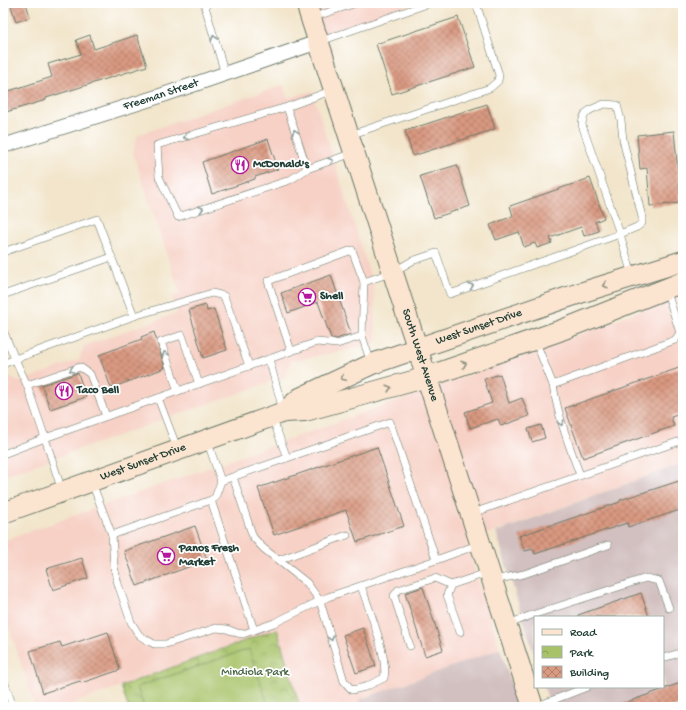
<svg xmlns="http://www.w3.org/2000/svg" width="686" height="710" font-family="'Gochi Hand',sans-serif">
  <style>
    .built { fill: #f7d1c6 }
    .industrial { fill: #d2bfbf }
    .park { fill: url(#park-crowns); stroke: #63804e }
    .pitch { fill: #a7c268; stroke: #63804e }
    .building { fill: url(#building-cross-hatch) }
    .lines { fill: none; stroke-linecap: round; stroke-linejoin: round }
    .lane-casing { stroke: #697869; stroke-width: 8 }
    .street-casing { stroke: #697869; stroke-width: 16 }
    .secondary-casing { stroke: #697869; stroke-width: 22 }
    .lane { stroke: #fff; stroke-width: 7 }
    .street { stroke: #fff; stroke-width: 14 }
    .secondary { stroke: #fce5d0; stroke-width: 20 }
    .oneway { stroke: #8f9e9a }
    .oneway2 { stroke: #8e9182 }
    .labels { text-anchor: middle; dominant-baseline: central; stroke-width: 3.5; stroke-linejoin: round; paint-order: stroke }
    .street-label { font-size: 12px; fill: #1f3d34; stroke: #fff }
    .poi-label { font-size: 12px; font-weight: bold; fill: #1f3d34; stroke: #fff; text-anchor: start }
    .park-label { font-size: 12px; fill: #486544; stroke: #fff }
  </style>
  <defs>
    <pattern id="park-crowns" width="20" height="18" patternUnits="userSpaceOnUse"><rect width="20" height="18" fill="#a7c268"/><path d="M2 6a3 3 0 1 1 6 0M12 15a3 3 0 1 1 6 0" fill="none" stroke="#879f56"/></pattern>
    <pattern id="building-cross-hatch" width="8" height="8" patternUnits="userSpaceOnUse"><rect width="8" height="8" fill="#da9981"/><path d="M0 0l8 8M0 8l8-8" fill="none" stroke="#b07e6a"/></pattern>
  </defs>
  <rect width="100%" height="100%" fill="#fff"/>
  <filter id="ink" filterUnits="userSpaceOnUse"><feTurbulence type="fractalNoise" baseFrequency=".025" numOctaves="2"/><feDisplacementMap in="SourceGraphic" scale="8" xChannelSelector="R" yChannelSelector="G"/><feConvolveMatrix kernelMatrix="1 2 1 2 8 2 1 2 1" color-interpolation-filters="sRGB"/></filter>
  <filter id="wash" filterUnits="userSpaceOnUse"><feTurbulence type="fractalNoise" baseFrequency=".012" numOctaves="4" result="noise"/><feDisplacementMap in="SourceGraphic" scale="16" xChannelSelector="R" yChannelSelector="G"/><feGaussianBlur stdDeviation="0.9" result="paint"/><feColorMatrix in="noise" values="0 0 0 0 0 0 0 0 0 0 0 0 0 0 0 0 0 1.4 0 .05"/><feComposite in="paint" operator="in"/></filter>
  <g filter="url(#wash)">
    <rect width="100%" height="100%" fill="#f2e5cb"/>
    <!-- built -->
    <g class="built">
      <path d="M308 3H415L319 36Z"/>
      <path d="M283 85 288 98 312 91 374 287 376 344 291 361 285 377 3 476V378L9 377 19 382 79 360 84 346 177 313 172 297 180 294 133 153 138 135Z"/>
      <path d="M683 293V463L466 542 500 649 359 700 361 706 357 707H300L276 629 64 707H35L3 608V541L458 379 579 335Z"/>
    </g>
    <!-- industrial -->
    <g class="industrial">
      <path d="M683 463V707H551L544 687H663V617H535V657L496 532Z"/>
      <path d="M500 649 519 707H361L359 700Z"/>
    </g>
    <!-- park -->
    <path class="park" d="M277 629 300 707H128L121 686Z"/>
    <!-- pitch -->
    <path class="pitch" d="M249 649 269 707H144L137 687Z"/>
    <g id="blocks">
      <!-- building -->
      <g class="building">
        <path d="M20 3H26L30 17 16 22 11 6Z"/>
        <path d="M458 17 475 67 392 94 376 44Z"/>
        <path d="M90 35 94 49 137 35 147 66 46 98V100L6 112 3 104V93L52 77 48 64 81 54 76 40Z"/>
        <path d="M487 104 495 129 413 156 405 131Z"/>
        <path d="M674 131 681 203 650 206 647 168 640 169 637 135Z"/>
        <path d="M268 139 278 169 255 177V179L212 194 202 162Z"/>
        <path d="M457 165 470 206 434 218 420 176Z"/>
        <path d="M590 178 604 218 595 222 599 231 584 236 581 227 550 238 552 243 537 248 535 243 524 247 519 232 496 240 490 225 513 216 510 206Z"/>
        <path d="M331 275 351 334 336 339 331 338 318 302 288 313 281 293Z"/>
        <path d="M206 305 207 311 214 309 227 350 203 358 189 310Z"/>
        <path d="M154 332 165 368 111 388 99 355 142 339 141 337Z"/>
        <path d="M679 368 683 379V413L671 417 674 426 583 458 565 408Z"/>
        <path d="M78 373 86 397 50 409 42 385Z"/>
        <path d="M500 374 509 403 522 398 529 416 501 426 498 419 470 428 465 412 492 403 484 379Z"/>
        <path d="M541 425 545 438 532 442 528 429Z"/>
        <path d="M377 447 404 526 357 542 346 510 274 535 258 488Z"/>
        <path d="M679 481 683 494V509L628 527 627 523 535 554 533 549 525 551 519 536 620 502V500Z"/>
        <path d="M195 526 207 560 137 586 124 551Z"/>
        <path d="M82 558 88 578 53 590 46 569Z"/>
        <path d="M423 587 443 650 425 656 405 593Z"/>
        <path d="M641 593 649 617H579L578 615Z"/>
        <path d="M363 628 376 666 356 673 343 635Z"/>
        <path d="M108 632 120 670 81 683 80 681 43 693 30 651 60 642 62 647Z"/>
        <path d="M683 682V707H619V705Z"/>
      </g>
    </g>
  </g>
  <g filter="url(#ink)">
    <use href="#blocks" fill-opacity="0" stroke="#697869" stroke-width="1"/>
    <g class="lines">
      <defs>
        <g id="lane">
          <path d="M204 3 225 74"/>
          <path d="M311 18 356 3"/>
          <path d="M321 41 430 3"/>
          <path d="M604 104 617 105 621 120 623 140 642 217V223L637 227 620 234 582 125C583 110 591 110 604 104Z"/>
          <path d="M287 107 333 90"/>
          <path d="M350 135 490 88 498 81 499 75 476 3"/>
          <path d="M307 169 287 107 157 145 159 177 178 217 290 180 307 169 353 153"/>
          <path d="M3 252 97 219 134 316 15 359 27 385 45 438 3 454"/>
          <path d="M3 295 112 257"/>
          <path d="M134 316 212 293 224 296 249 366"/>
          <path d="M3 330 15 359 3 364"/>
          <path d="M362 336 364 282 393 272 412 261 436 253 450 294 620 234 632 275"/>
          <path d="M535 340 553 385 675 340 680 333 666 289"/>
          <path d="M291 351 268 281 352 250 364 282"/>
          <path d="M269 359 283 410"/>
          <path d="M27 385 80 367 90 374 106 416"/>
          <path d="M553 385C558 416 569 446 580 475"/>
          <path d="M178 391 161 342 182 335 199 384"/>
          <path d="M158 398 177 448"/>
          <path d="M272 417 287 458 390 422 436 560 480 544"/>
          <path d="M207 440 221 481 287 458"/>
          <path d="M233 477 253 537 263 548 307 583 320 601 344 681 352 690 365 687 384 678C389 659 368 606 361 586"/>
          <path d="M92 483 112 535 114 567 118 584 131 622 139 635 145 639 154 644H166L216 628 227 629 237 633 243 634 274 623 328 597 436 560"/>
          <path d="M62 491 45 438 317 342 337 344 362 336 371 363"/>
          <path d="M211 500 254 630"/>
          <path d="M473 513 683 440"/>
          <path d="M112 535 211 500 215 498 221 481"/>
          <path d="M279 560 347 535"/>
          <path d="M494 580 524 574 608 545"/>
          <path d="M509 624 529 616 646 578 659 581 669 608"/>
          <path d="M460 632 447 595 451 585 489 572"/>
          <path d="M410 646 394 596 398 590 435 578 451 585"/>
          <path d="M663 658 683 652"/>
          <path d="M3 678 13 707"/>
          <path d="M535 707 587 687"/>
        </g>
        <g id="street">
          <path id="s1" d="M3 146 163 95 318 42"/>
        </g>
        <g id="secondary">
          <path id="s2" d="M306 3 533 707"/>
          <path id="s3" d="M284 412 300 398 372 364 580 293 683 261"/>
          <path id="s4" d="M3 513 284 412 305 411 427 377 559 331 683 282"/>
        </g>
      </defs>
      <!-- lane casing -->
      <use href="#lane" class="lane-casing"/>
      <!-- street casing -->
      <use href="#street" class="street-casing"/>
      <!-- secondary casing -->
      <use href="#secondary" class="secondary-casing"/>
      <!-- lane -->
      <use href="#lane" class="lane"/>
      <!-- street -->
      <use href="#street" class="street"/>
      <!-- secondary -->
      <use href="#secondary" class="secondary"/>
    </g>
    <!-- one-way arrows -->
    <defs><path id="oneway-chevron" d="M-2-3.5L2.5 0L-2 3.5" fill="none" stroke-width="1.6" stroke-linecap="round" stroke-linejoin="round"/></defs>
    <g class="oneway">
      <use href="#oneway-chevron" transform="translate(214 38) rotate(-106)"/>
      <use href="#oneway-chevron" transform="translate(295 132) rotate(-108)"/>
      <use href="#oneway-chevron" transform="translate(186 137) rotate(164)"/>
      <use href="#oneway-chevron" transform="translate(331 161) rotate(-19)"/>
      <use href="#oneway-chevron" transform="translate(201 209) rotate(-18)"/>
      <use href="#oneway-chevron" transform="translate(471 286) rotate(-20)"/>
      <use href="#oneway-chevron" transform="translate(165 354) rotate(-109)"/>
      <use href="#oneway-chevron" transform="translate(72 370) rotate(161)"/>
      <use href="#oneway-chevron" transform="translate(561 423) rotate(74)"/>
      <use href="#oneway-chevron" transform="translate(331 638) rotate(73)"/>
    </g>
    <g class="oneway2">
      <use href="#oneway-chevron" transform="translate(605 285) rotate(163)"/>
      <use href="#oneway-chevron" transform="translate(464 364) rotate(-19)"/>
      <use href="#oneway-chevron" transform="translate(343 378) rotate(155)"/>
      <use href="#oneway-chevron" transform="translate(389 388) rotate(-16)"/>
    </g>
  </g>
  <!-- icons -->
  <defs>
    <symbol id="restaurant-ring" viewBox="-11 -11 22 22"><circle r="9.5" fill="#fff" stroke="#b5179e" stroke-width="1.5"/><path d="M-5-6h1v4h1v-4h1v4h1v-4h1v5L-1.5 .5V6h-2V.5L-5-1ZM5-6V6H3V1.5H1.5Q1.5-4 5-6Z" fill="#b5179e"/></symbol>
    <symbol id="supermarket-ring" viewBox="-11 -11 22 22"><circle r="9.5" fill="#fff" stroke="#b5179e" stroke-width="1.5"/><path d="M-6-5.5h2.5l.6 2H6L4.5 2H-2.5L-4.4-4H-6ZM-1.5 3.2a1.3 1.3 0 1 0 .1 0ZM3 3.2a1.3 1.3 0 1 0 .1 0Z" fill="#b5179e"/></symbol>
  </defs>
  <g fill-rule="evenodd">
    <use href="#restaurant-ring" x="230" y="155" width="20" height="20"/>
    <use href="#supermarket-ring" x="297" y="287" width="20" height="20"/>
    <use href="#restaurant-ring" x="54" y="381" width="20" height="20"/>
    <use href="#supermarket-ring" x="156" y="546" width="20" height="20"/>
  </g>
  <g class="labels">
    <!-- street labels -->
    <g class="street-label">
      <text stroke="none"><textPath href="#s1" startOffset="166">Freeman Street</textPath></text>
      <text stroke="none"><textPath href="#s3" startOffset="214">West Sunset Drive</textPath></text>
      <text stroke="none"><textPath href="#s2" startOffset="370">South West Avenue</textPath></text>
      <text stroke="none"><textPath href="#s4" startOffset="149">West Sunset Drive</textPath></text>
    </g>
    <!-- poi labels -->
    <g class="poi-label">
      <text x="253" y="165">McDonald's</text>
      <text x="320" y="297">Shell</text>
      <text x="77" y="391">Taco Bell</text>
      <text x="179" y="549">Panos Fresh<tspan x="179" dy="14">Market</tspan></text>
    </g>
    <!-- park labels -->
    <g class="park-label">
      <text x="255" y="673">Mindiola Park</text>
    </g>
  </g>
  <!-- margin -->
  <rect width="686" height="710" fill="none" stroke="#fff" stroke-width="16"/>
  <!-- legend -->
  <rect x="534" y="616" width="130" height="72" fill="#ffffff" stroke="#a5b1ae"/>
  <rect x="542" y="629" width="20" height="6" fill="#fce5d0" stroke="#a5b1ae"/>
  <text x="570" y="636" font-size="12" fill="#1f3d34">Road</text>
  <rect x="542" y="646" width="20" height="12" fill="url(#park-crowns)" stroke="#a5b1ae"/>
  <text x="570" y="656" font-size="12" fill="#1f3d34">Park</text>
  <rect x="542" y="666" width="20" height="12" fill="url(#building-cross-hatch)" stroke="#a5b1ae"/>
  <text x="570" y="676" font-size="12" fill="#1f3d34">Building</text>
</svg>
